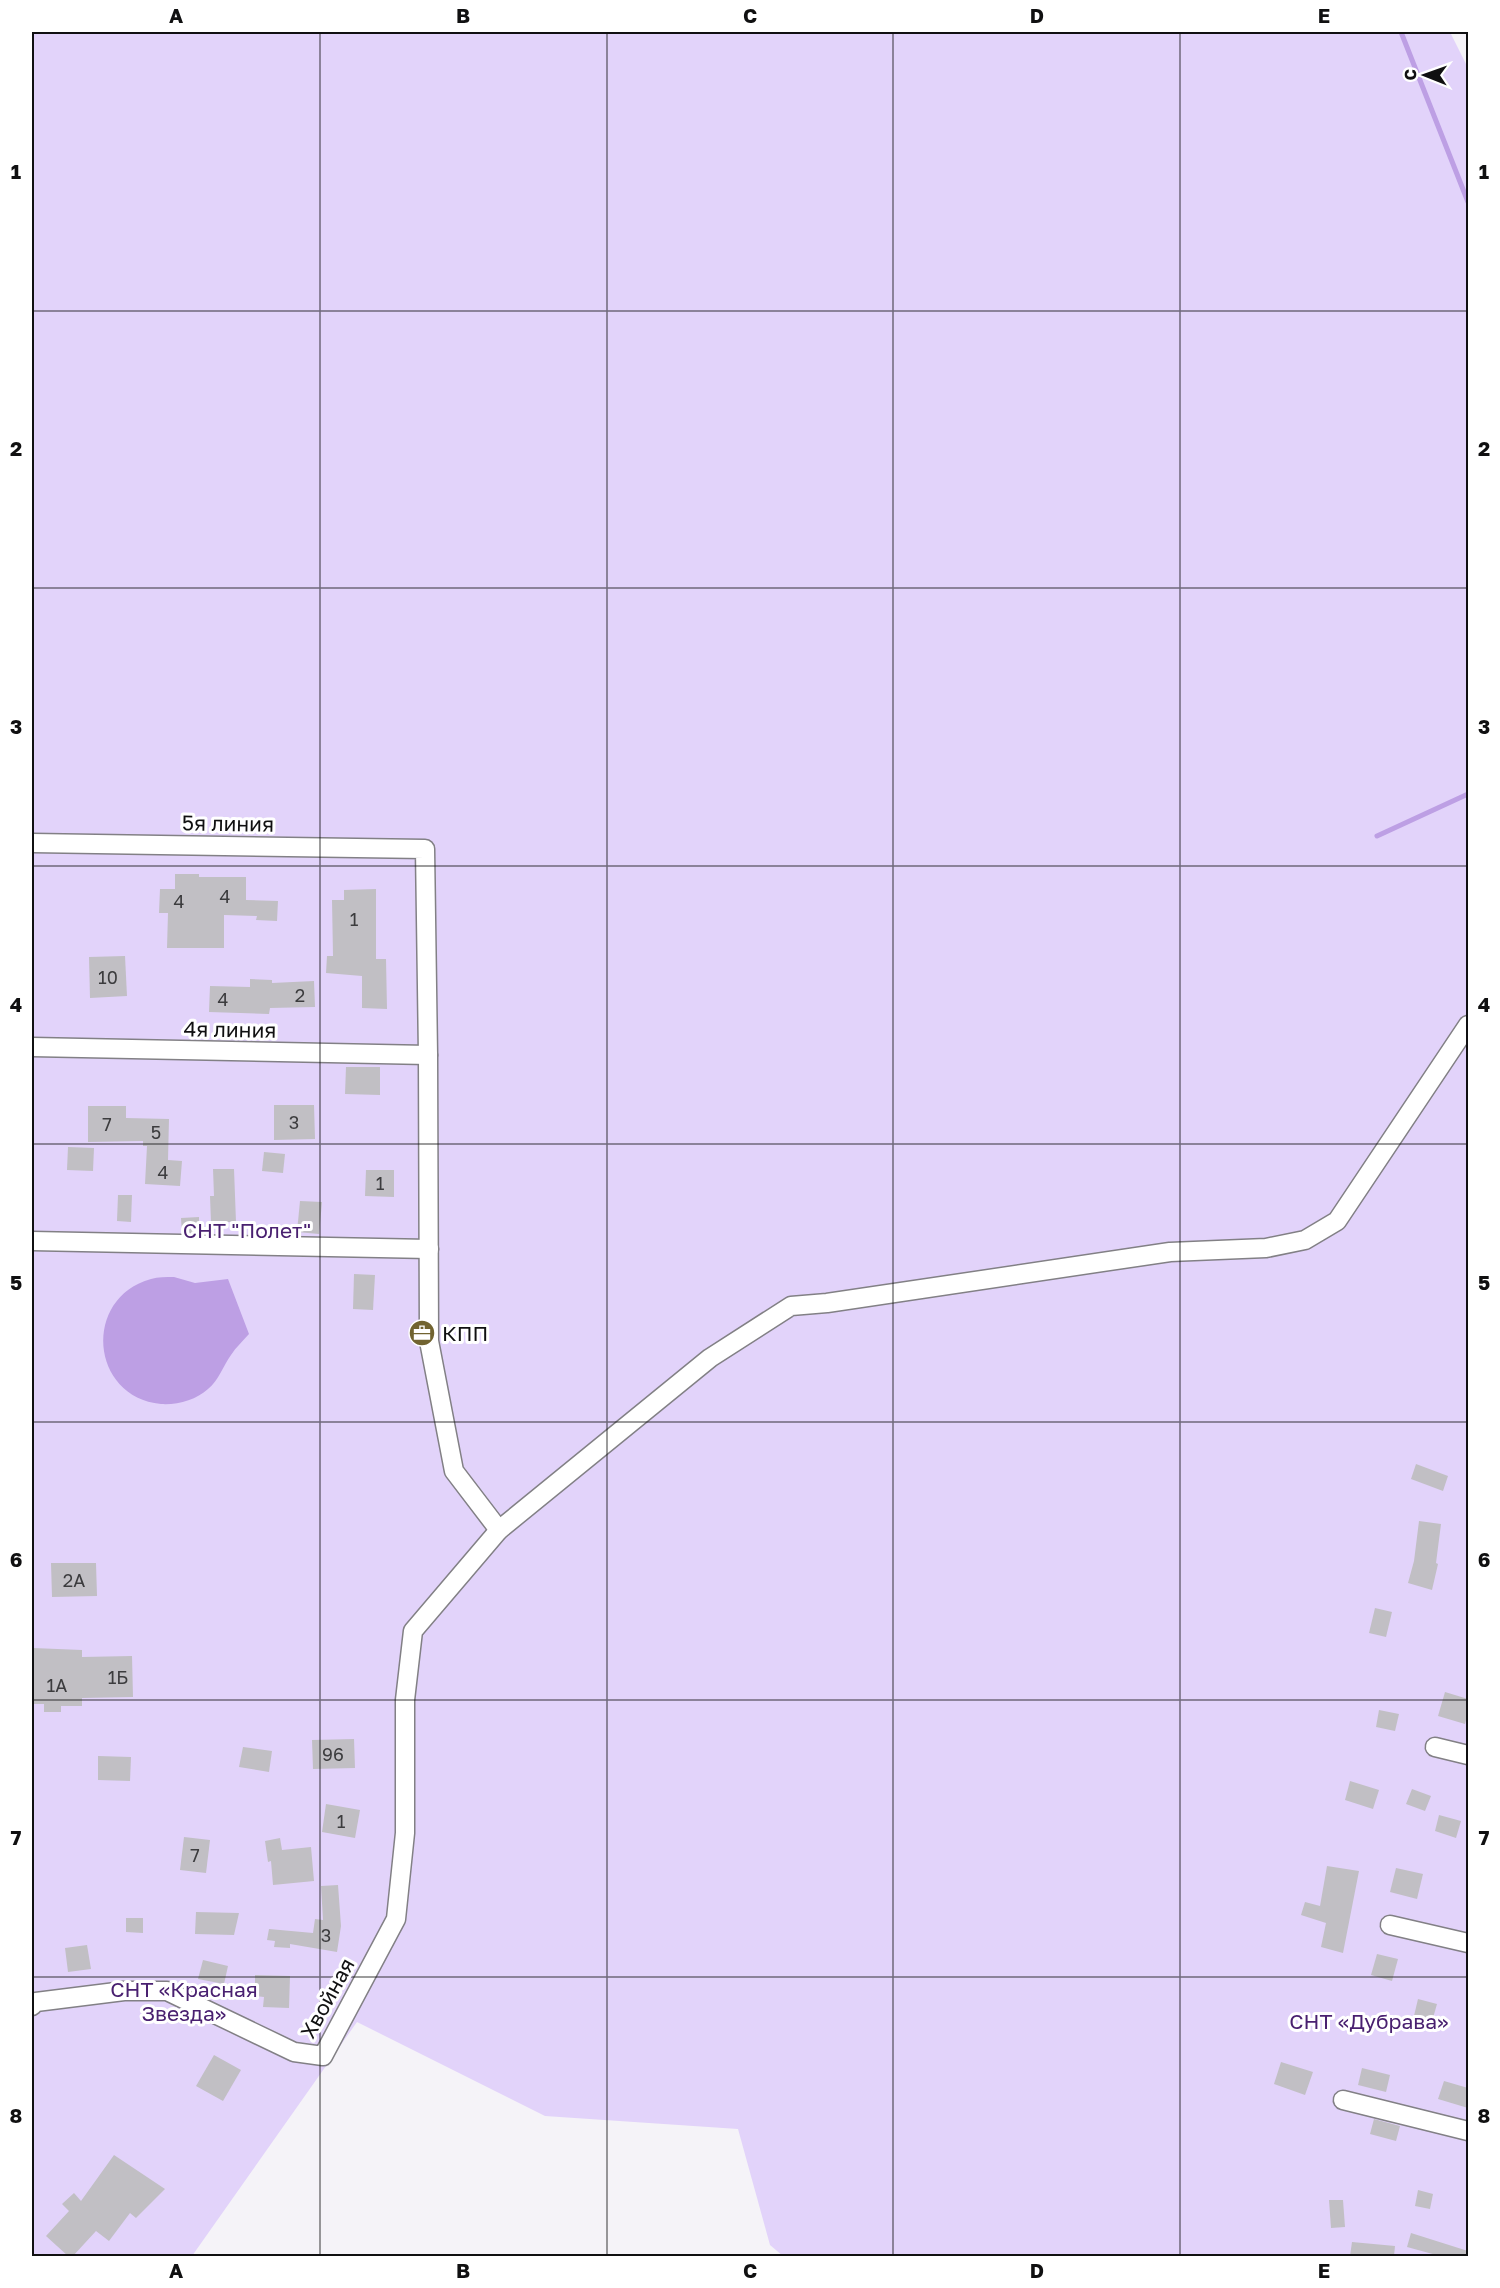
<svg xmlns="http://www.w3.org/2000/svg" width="1500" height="2288" font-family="'Golos Text',sans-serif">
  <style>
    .green { fill: #e2d3fa }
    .water { fill: #bd9fe4 }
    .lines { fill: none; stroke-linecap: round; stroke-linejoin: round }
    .stream { stroke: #bd9fe4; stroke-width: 5 }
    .building { fill: #c1bfc4 }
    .minor-casing { stroke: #828085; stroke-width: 21 }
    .minor { stroke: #fff; stroke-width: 18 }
    .grid { fill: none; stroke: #101011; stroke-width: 1.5; stroke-opacity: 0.55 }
    .labels { text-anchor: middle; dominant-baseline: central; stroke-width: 6; stroke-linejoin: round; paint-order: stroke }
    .number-label { font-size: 18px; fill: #3c3c3e }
    .street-label { font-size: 21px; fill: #101011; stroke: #fff }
    .park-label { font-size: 21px; fill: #492070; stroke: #fff }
    .poi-label { font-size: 21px; fill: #101011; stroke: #fff; text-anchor: start }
    .neatline { fill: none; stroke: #101011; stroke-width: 2 }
    .grid-label { font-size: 20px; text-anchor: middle; font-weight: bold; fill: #101011 }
  </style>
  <rect width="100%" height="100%" fill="#f5f3f8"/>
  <!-- green -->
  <path class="green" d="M32 32H1450L1468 68V2256H783L770 2245 738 2129 545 2116 357 2022 192 2256H32Z"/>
  <!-- water -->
  <path class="water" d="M174 1277 195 1283 228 1279 249 1334C243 1341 236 1347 231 1355 223 1366 219 1380 208 1389 196 1400 178 1405 161 1404 90 1397 82 1298 151 1279 158 1277 166 1277 174 1277Z"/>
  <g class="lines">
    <!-- stream -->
    <g class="stream">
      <path d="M1401 32 1468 202"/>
      <path d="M1377 836 1468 794"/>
    </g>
  </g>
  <!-- building -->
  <g class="building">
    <path d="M175 874H199V877H246V900L278 901 277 921 256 920 257 916 224 915V948H167L168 913H159L160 889H175Z"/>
    <path d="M376 889V959H386L387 1009 362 1008V976L326 973 327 956H333L332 900H344V890Z"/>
    <path d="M125 956 127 996 90 998 89 957Z"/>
    <path d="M250 979 272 980V983L314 981 315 1007 270 1008 269 1014 209 1012 210 986 250 987Z"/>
    <path d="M346 1067H380V1095L345 1094Z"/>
    <path d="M274 1105H314L315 1139 274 1140Z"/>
    <path d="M88 1106H126V1118L169 1119 168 1160 182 1161 180 1186 145 1184 147 1146H143V1141L88 1142Z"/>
    <path d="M68 1147 94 1148 93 1171 67 1170Z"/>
    <path d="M264 1152 285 1154 283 1173 262 1171Z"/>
    <path d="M213 1169H234L236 1222H211L210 1196H214Z"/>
    <path d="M366 1170H394V1197L365 1196Z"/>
    <path d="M118 1195H132L131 1222 117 1221Z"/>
    <path d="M300 1201 322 1202 319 1234 297 1232Z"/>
    <path d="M199 1217V1233H182L181 1218Z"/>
    <path d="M354 1274 375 1275 373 1310 353 1309Z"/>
    <path d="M1416 1464 1448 1476 1443 1491 1411 1479Z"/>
    <path d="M1419 1521 1441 1524 1436 1563 1438 1564 1432 1590 1408 1583 1414 1561Z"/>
    <path d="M51 1563H96L97 1596 52 1597Z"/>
    <path d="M1375 1608 1392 1612 1386 1637 1369 1633Z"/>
    <path d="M33 1648 82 1650V1657L132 1656 133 1697 82 1698V1706H61V1712H44V1704H32Z"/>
    <path d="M1445 1692 1468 1699V1712L1465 1724 1438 1716Z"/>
    <path d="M1379 1710 1399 1714 1395 1731 1376 1727Z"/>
    <path d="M354 1739 355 1768 313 1769 312 1740Z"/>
    <path d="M243 1747 272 1751 269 1772 239 1767Z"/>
    <path d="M98 1756 131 1757 130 1781 98 1780Z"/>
    <path d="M1350 1781 1379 1790 1373 1809 1345 1800Z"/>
    <path d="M1412 1789 1431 1796 1425 1811 1406 1804Z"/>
    <path d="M326 1804 360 1810 355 1838 322 1832Z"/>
    <path d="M1439 1815 1461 1821 1456 1838 1435 1831Z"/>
    <path d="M184 1837 210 1840 206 1873 180 1870Z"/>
    <path d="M280 1838 282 1850 311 1847 314 1881 273 1885 271 1861 268 1862 265 1841Z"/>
    <path d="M1327 1866 1359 1871 1343 1953 1321 1947 1326 1923 1301 1915 1305 1902 1320 1906Z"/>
    <path d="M1396 1868 1423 1874 1417 1899 1390 1892Z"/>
    <path d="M338 1885 341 1926 337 1952 290 1944V1948L274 1947 275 1941 267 1940 269 1929 313 1933 315 1919 323 1920 321 1886Z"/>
    <path d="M196 1912 239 1913 234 1935 195 1934Z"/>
    <path d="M126 1918H143V1933L126 1932Z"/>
    <path d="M87 1945 91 1969 68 1972 65 1948Z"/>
    <path d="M1377 1954 1398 1959 1392 1981 1371 1975Z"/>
    <path d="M203 1960 228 1966 224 1984 198 1979Z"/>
    <path d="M255 1975 290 1976 289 2008 263 2007 264 1997 255 1996Z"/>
    <path d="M1418 1999 1437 2004 1431 2025 1413 2020Z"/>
    <path d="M214 2055 241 2070 223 2101 196 2086Z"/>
    <path d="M1281 2062 1313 2072 1305 2095 1274 2084Z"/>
    <path d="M1362 2068 1390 2075 1386 2092 1358 2085Z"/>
    <path d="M1444 2081 1468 2088V2108L1438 2099Z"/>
    <path d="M1374 2119 1400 2126 1396 2141 1370 2134Z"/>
    <path d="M114 2155 165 2189 136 2218 130 2213 109 2241 96 2231 73 2256H68L46 2236 69 2211 62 2204 74 2193 81 2201Z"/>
    <path d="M1418 2190 1433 2194 1430 2209 1415 2206Z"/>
    <path d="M1329 2200H1343L1345 2227 1331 2228Z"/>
    <path d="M1411 2233 1468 2251V2256H1440L1407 2247Z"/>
    <path d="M1352 2242 1395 2246 1394 2256H1350Z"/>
  </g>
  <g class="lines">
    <defs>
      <g id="minor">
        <path d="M32 843 425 849 428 1055 429 1341 454 1471 499 1530"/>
        <path d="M32 1047 428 1055"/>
        <path d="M32 1241 429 1249"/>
        <path d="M1435 1747 1468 1755"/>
        <path d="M1390 1925 1468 1943"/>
        <path d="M32 2006 36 2002 124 1991H167L294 2052 323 2056 396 1919 405 1833V1700L413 1631 499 1530 710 1358 791 1306 827 1303 1170 1252 1266 1248 1305 1240 1337 1221 1468 1025"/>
        <path d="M1343 2100 1468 2131"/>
      </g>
    </defs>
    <!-- minor casing -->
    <use href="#minor" class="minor-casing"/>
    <!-- minor -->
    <use href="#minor" class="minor"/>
  </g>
  <!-- grid -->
  <path class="grid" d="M320 32V2256M607 32V2256M893 32V2256M1180 32V2256M32 311H1468M32 588H1468M32 866H1468M32 1144H1468M32 1422H1468M32 1700H1468M32 1977H1468"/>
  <!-- icons -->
  <defs>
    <symbol id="office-disc" viewBox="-11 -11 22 22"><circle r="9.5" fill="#716330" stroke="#fff"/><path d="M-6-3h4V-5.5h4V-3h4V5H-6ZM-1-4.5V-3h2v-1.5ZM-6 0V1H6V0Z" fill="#fff"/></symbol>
  </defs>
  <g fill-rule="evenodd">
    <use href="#office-disc" x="407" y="1318" width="30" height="30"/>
  </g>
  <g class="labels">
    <!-- number labels -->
    <g class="number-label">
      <text x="225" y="896">4</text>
      <text x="179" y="901">4</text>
      <text x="354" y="919">1</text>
      <text x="108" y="977">10</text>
      <text x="300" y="995">2</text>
      <text x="223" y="999">4</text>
      <text x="294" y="1122">3</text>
      <text x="107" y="1124">7</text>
      <text x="156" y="1132">5</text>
      <text x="163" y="1172">4</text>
      <text x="380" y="1183">1</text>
      <text x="74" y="1580">2А</text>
      <text x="118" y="1677">1Б</text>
      <text x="57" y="1685">1А</text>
      <text x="333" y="1754">96</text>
      <text x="341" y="1821">1</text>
      <text x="195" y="1855">7</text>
      <text x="326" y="1935">3</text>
    </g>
    <!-- street labels -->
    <g class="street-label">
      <text transform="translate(228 823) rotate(1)">5я линия</text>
      <text transform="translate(230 1029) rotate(1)">4я линия</text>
      <text transform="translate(327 1998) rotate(-61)">Хвойная</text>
    </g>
    <!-- park labels -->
    <g class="park-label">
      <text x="247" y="1230">СНТ "Полет"</text>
      <text x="184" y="1989">СНТ «Красная<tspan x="184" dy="24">Звезда»</tspan></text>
      <text x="1369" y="2021">СНТ «Дубрава»</text>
    </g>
    <!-- poi labels -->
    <g class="poi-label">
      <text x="442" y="1333">КПП</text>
    </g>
  </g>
  <!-- border -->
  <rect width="1500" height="2288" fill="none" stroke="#ffffff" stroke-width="66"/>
  <!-- north arrow -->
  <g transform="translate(1425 75) rotate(271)" stroke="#ffffff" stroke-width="4.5" paint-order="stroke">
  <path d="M0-4.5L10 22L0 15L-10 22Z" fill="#101011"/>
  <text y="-9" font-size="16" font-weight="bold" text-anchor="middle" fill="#101011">С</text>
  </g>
  <rect x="33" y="33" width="1434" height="2222" class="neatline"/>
  <g class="grid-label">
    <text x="176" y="23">A</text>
    <text x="463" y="23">B</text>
    <text x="750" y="23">C</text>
    <text x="1037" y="23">D</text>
    <text x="1324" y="23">E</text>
    <text x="16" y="179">1</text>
    <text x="1484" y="179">1</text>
    <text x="16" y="456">2</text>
    <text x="1484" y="456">2</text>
    <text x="16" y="734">3</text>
    <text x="1484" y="734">3</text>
    <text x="16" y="1012">4</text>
    <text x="1484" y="1012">4</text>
    <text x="16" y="1290">5</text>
    <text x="1484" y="1290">5</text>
    <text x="16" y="1567">6</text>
    <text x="1484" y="1567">6</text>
    <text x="16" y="1845">7</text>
    <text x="1484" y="1845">7</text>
    <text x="16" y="2123">8</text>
    <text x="1484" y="2123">8</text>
    <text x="176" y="2278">A</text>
    <text x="463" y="2278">B</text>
    <text x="750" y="2278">C</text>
    <text x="1037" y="2278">D</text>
    <text x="1324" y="2278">E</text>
  </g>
</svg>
